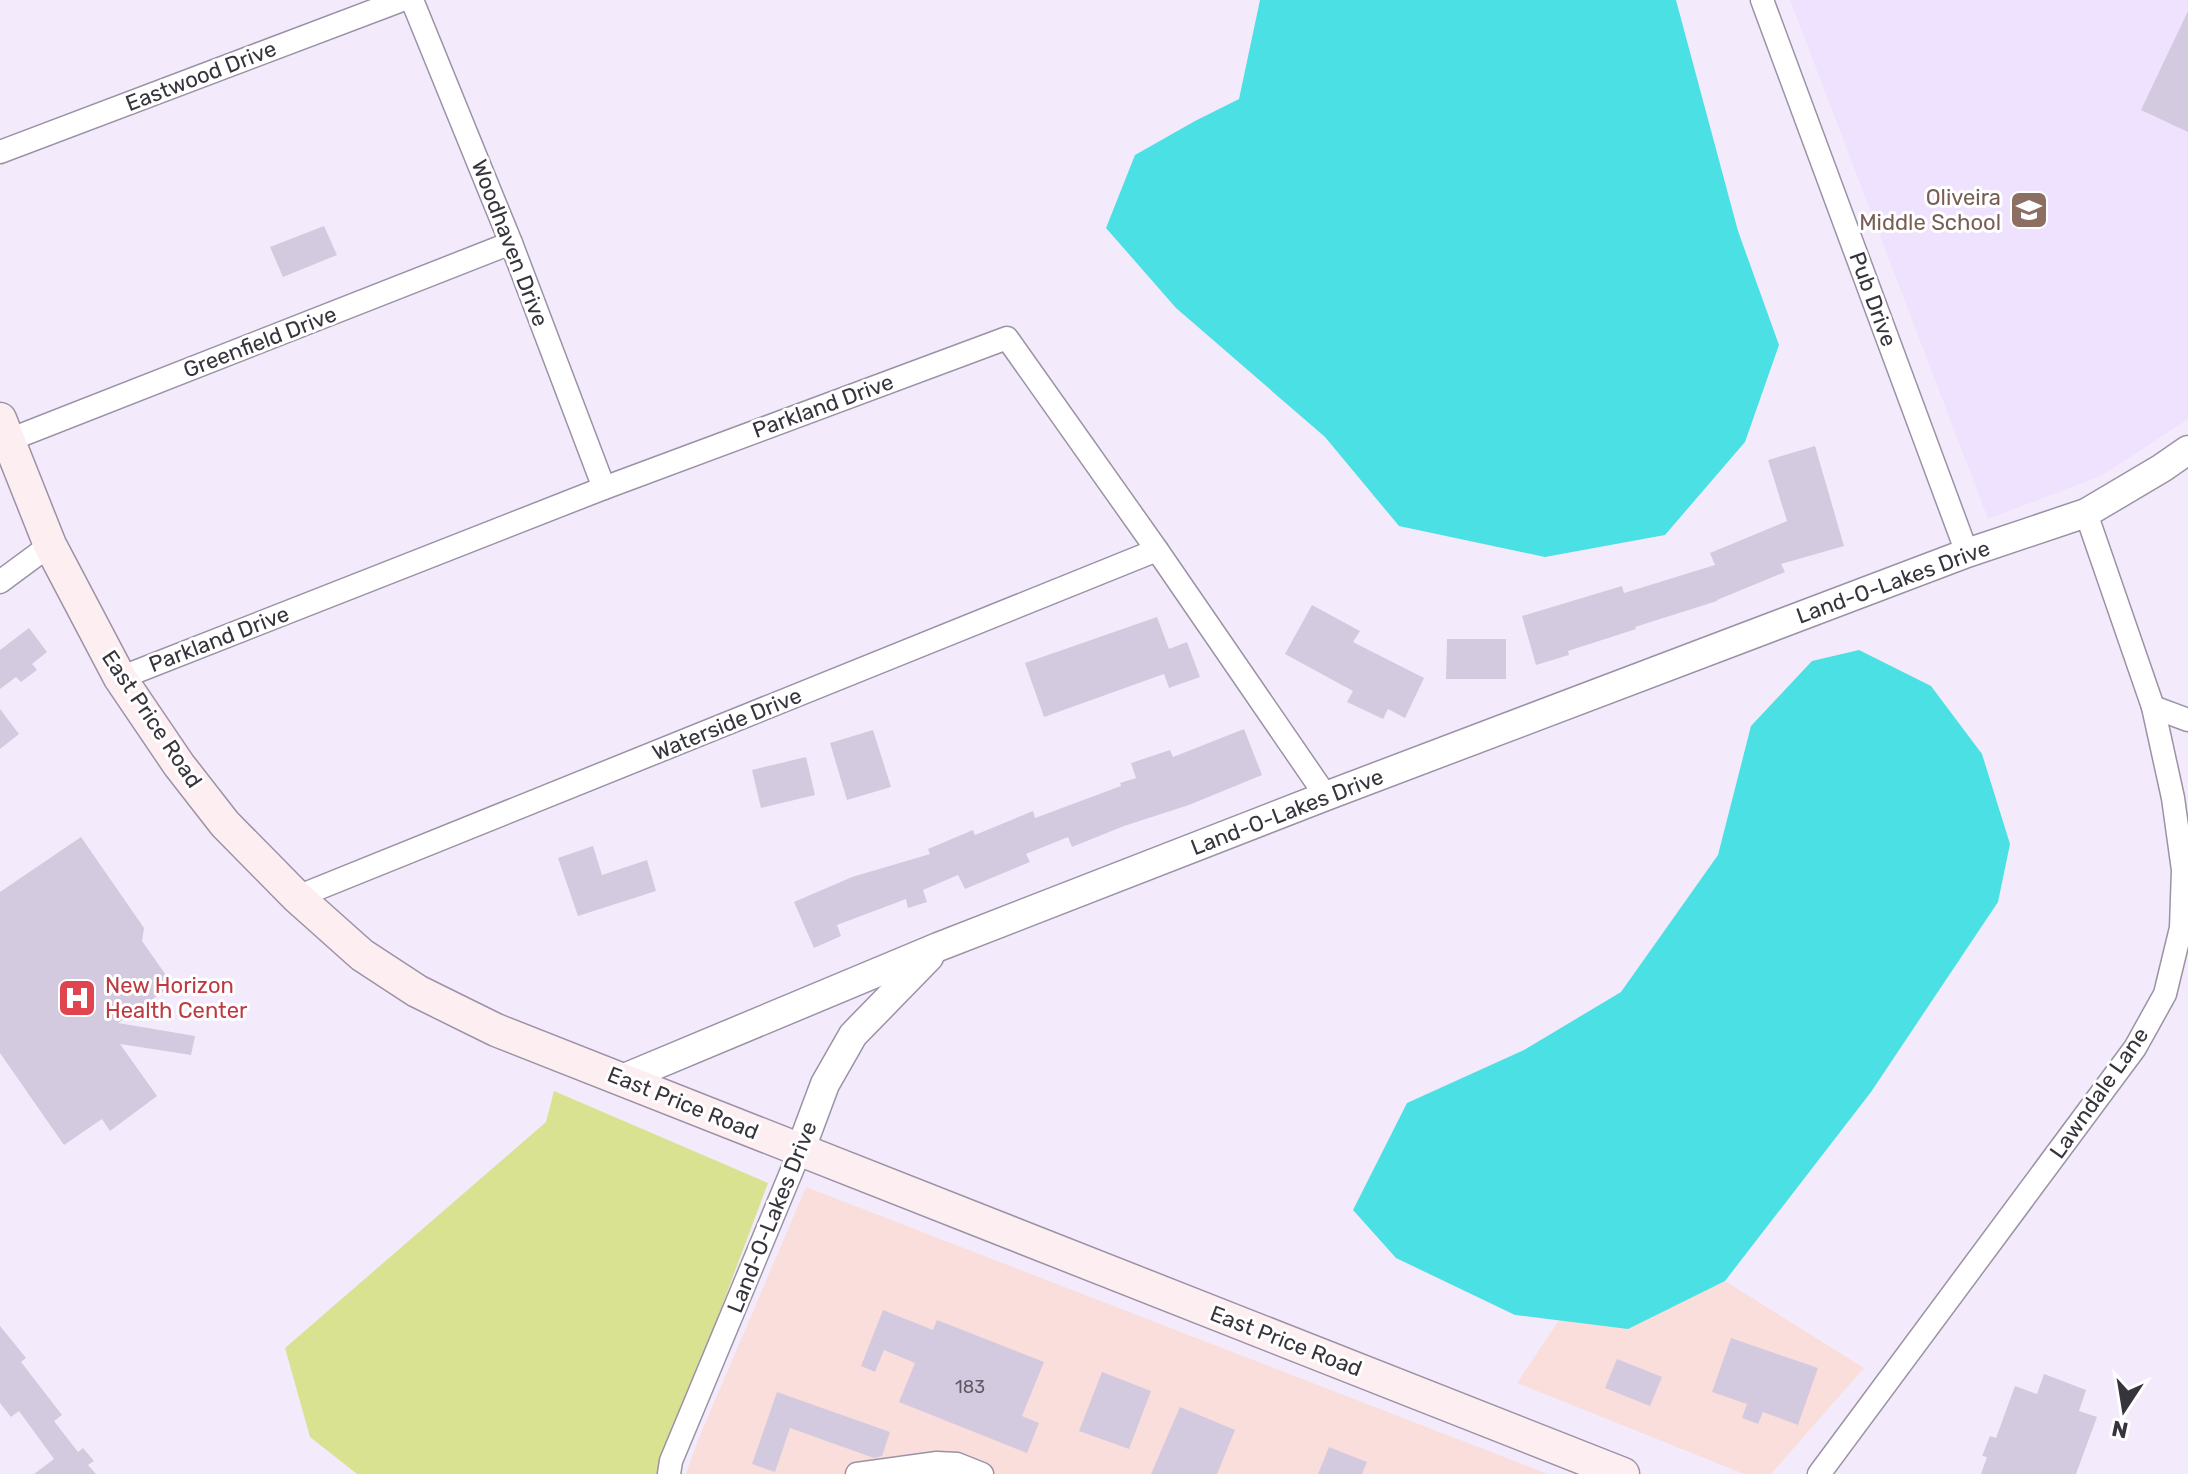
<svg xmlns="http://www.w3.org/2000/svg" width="2188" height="1474" font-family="Rubik,sans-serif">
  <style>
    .commercial { fill: #f9dedc }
    .built { fill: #efe2fe }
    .green { fill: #d8e290 }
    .water { fill: #4be0e3 }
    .building { fill: #d4cadf }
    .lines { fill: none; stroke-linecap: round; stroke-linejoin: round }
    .minor-casing { stroke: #9b92a5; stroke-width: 25 }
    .tertiary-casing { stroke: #9b92a5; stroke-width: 31 }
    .secondary-casing { stroke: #9b92a5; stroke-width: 35 }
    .minor { stroke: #fff; stroke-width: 22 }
    .tertiary { stroke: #fff; stroke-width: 28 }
    .secondary { stroke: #fdeef1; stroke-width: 32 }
    .labels { text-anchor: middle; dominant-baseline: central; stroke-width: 6; stroke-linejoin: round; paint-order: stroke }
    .number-label { font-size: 18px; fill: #5f5a66 }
    .street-label { font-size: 22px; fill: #38343d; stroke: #fff }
    .education-label { font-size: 22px; fill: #785e54; stroke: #fff; text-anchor: end }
    .health-label { font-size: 22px; fill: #be3a42; stroke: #fff; text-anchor: start }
  </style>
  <rect width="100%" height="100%" fill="#f3ebfc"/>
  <!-- commercial -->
  <g class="commercial">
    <path d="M806 1187 1548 1474H686L698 1440Z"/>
    <path d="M1725 1281 1864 1368 1771 1474H1744L1517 1383 1559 1320 1628 1328Z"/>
  </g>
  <!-- built -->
  <path class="built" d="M1790 0H2188V419L2103 475 1988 519Z"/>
  <!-- green -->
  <path class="green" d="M554 1091 768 1183 659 1474H357L310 1437 285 1348 546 1122Z"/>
  <!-- water -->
  <g class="water">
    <path d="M1260 0H1676L1738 231 1779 345 1745 442 1665 535 1545 557 1399 526 1325 437 1176 308 1106 228 1135 155 1195 121 1239 99Z"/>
    <path d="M1859 650 1931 686 1982 754 2010 844 1998 902 1871 1092 1725 1281 1628 1329 1515 1315 1396 1258 1353 1210 1407 1103 1524 1050 1621 992 1718 855 1751 726 1812 661Z"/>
  </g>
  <!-- building -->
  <g class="building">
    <path d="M2188 11V132L2141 110Z"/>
    <path d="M324 226 337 255 283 277 270 247Z"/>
    <path d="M1815 446 1844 546 1781 564 1785 572 1717 600V601L1635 627 1636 629 1568 651 1569 655 1536 665 1522 616 1622 586 1624 593 1715 565 1710 553 1787 521 1768 460Z"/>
    <path d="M1312 605 1360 631 1353 642 1424 678 1405 718 1388 709 1383 719 1347 702 1353 691 1285 654Z"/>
    <path d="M1157 617 1169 649 1187 642 1200 677 1169 688 1164 674 1044 717 1025 663Z"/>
    <path d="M29 628 47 652 32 664 37 670 21 682 16 677 0 689V650Z"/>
    <path d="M1447 639H1506V679H1446Z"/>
    <path d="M0 709 19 734 0 749Z"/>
    <path d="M1244 729 1262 775 1189 805 1124 826 1072 847 1068 837 1026 854 1030 862 965 889 958 875 923 890 927 902 908 908 906 899 837 925 841 936 814 948 794 902 852 877 930 854 928 849 973 830 975 835 1033 811 1035 818 1121 786 1120 783 1136 778 1131 763 1170 750 1173 757Z"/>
    <path d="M873 730 891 787 847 800 830 743Z"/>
    <path d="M806 757 815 795 761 808 752 770Z"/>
    <path d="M81 837 144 928 142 941 173 985 118 1023 195 1036 191 1055 120 1044 157 1096 110 1131 102 1119 64 1145 0 1053V892Z"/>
    <path d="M593 846 602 875 647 860 656 891 578 916 558 858Z"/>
    <path d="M883 1310 933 1330 937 1320 1044 1362 1022 1416 1039 1423 1027 1453 899 1402 915 1363 884 1350 875 1372 861 1366Z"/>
    <path d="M0 1326 26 1358 21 1362 62 1415 54 1421 78 1452 83 1448 94 1461 88 1465 96 1474H34L54 1459 19 1411 11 1417 0 1403Z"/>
    <path d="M1731 1338 1818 1368 1798 1425 1763 1412 1758 1424 1742 1418 1747 1404 1712 1392Z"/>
    <path d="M1617 1359 1662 1377 1650 1406 1605 1388Z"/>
    <path d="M1102 1372 1151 1391 1129 1449 1079 1431Z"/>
    <path d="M2044 1374 2086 1390 2079 1411 2097 1417 2076 1474H1981L1987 1457 1982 1456 1990 1436 1996 1438 2015 1386 2037 1394Z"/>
    <path d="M777 1392 890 1432 882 1456 874 1458 790 1428 775 1472 752 1464Z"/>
    <path d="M1180 1407 1235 1430 1217 1474H1151Z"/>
    <path d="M1329 1447 1367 1462 1362 1474H1318Z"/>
  </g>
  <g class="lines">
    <defs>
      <g id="minor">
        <path d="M412 0 511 243 604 488"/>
        <path d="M1762 0 1967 553"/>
        <path d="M0 152 402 0"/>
        <path d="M9 440 511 243"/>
        <path d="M0 582 50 545"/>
        <path d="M120 678 604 488 1007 338 1157 550 1326 796"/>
        <path d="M2153 707 2188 720"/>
        <path d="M297 897 1157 550"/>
        <path d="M669 1474 671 1461 800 1151"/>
        <path d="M857 1474 937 1463 957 1464 982 1474"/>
        <path d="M1819 1474 2135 1048 2165 994 2181 928 2183 870 2173 798 2153 707 2086 513"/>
      </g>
      <g id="tertiary">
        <path d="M622 1079 938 947 1326 796 1967 553 2086 513 2162 468 2188 450"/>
        <path d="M800 1151 825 1084 853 1035 929 957"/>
      </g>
      <path id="secondary" d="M0 419 50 545 120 678 179 765 225 824 297 897 362 955 417 991 496 1030 1623 1474"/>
    </defs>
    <!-- minor casing -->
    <use href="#minor" class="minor-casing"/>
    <!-- tertiary casing -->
    <use href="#tertiary" class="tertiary-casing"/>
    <!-- secondary casing -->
    <use href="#secondary" class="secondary-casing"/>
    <!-- minor -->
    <use href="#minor" class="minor"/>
    <!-- tertiary -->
    <use href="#tertiary" class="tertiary"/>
    <!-- secondary -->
    <use href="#secondary" class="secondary"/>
  </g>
  <!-- icons -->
  <defs>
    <symbol id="school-square" viewBox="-11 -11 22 22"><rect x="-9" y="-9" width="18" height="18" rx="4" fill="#8d6e63" stroke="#fff"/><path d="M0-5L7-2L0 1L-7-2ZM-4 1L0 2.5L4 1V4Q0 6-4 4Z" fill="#fff"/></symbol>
    <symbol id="hospital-square" viewBox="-11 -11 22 22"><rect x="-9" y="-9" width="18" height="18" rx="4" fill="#e0444e" stroke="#fff"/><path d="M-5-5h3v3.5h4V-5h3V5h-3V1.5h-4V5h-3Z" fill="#fff"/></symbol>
  </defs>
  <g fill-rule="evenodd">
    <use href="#school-square" x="2007" y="188" width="44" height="44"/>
    <use href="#hospital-square" x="55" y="976" width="44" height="44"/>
  </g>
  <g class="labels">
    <!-- number labels -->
    <g class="number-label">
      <text x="970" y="1387">183</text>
    </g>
    <!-- street labels -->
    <g class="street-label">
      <text transform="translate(201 76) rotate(-21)">Eastwood Drive</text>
      <text transform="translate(510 243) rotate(69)">Woodhaven Drive</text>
      <text transform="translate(1873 299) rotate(70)">Pub Drive</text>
      <text transform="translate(260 342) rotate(-21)">Greenfield Drive</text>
      <text transform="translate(823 406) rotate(-20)">Parkland Drive</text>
      <text transform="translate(1893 582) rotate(-20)">Land-O-Lakes Drive</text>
      <text transform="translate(219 639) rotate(-21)">Parkland Drive</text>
      <text transform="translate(152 719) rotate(56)">East Price Road</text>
      <text transform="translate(727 724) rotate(-22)">Waterside Drive</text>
      <text transform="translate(1287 812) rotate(-21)">Land-O-Lakes Drive</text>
      <text transform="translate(2099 1093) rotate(-55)">Lawndale Lane</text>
      <text transform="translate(683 1103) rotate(22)">East Price Road</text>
      <text transform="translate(772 1217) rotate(-68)">Land-O-Lakes Drive</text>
      <text transform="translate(1286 1341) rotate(21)">East Price Road</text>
    </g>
    <!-- education labels -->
    <g class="education-label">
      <text x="2001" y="197">Oliveira<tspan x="2001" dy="25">Middle School</tspan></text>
    </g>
    <!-- health labels -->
    <g class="health-label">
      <text x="105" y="985">New Horizon<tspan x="105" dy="25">Health Center</tspan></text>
    </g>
  </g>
  <!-- north arrow -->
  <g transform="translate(2124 1410) rotate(192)" stroke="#ffffff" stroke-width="6" paint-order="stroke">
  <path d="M0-6L14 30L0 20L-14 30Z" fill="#38343d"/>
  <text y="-12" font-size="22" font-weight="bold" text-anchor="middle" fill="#38343d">N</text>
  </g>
</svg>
